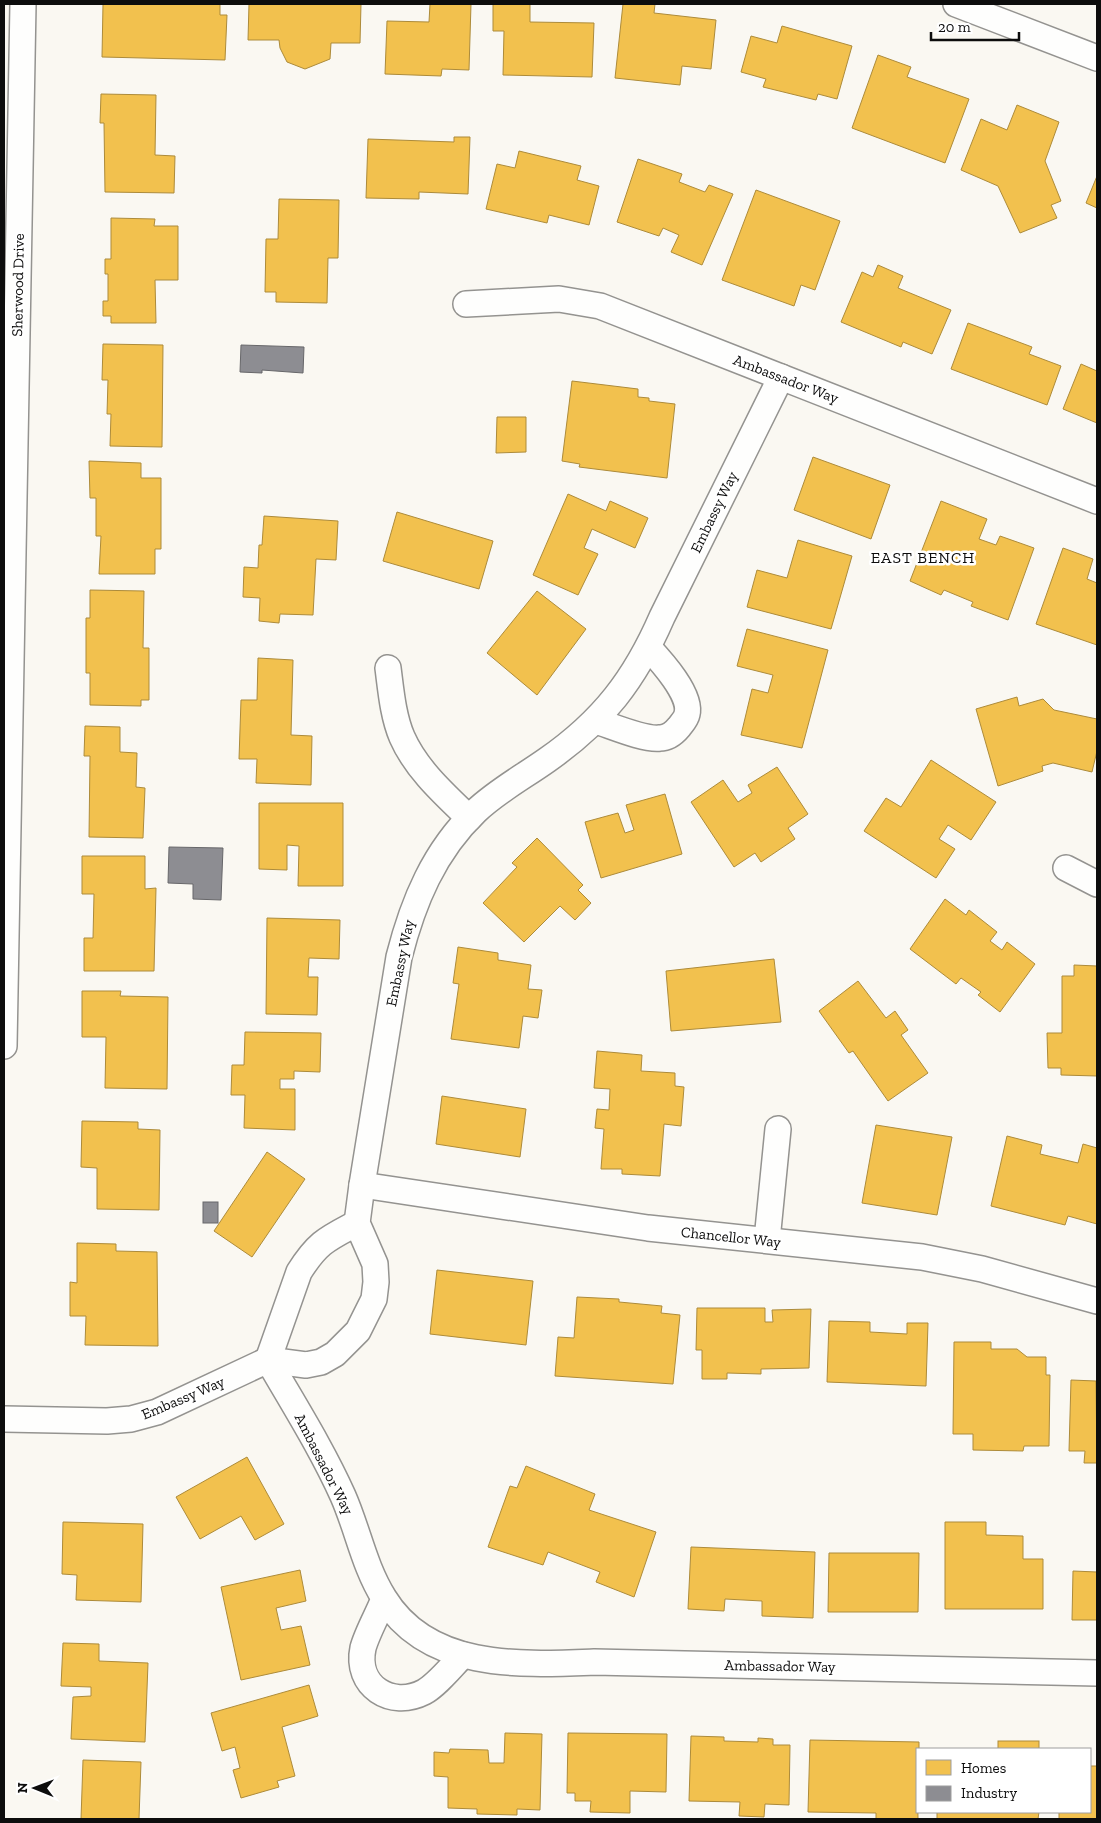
<svg xmlns="http://www.w3.org/2000/svg" width="1101" height="1823" font-family="'Zilla Slab',serif">
  <style>
    .homes { fill: #f2c14e; stroke: #ad8b3a }
    .industry { fill: #8d8d92; stroke: #67676a }
    .lines { fill: none; stroke-linecap: round; stroke-linejoin: round }
    .minor-casing { stroke: #949390; stroke-width: 28 }
    .minor { stroke: #fefefd; stroke-width: 25 }
    .labels { text-anchor: middle; dominant-baseline: central; stroke-width: 5; stroke-linejoin: round; paint-order: stroke }
    .street-label { font-size: 15px; fill: #0d0d0d; stroke: #fff }
    .neighbourhood-label { font-size: 16px; letter-spacing: 1px; fill: #0d0d0d; stroke: #fff }
  </style>
  <rect width="100%" height="100%" fill="#faf8f2"/>
  <!-- homes -->
  <g class="homes">
    <path d="M103 4H220V15H227L225 60 102 57Z"/>
    <path d="M249 4H361L360 43H331L330 59 305 69 287 62 280 48 279 40H248Z"/>
    <path d="M430 4H471L469 70 442 69 441 76 385 74 387 21 429 22Z"/>
    <path d="M493 4H530V22L594 23 592 77 503 75 504 31H493Z"/>
    <path d="M623 4H655L654 13 716 20 711 69 682 66 680 85 615 78Z"/>
    <path d="M782 26 852 46 837 99 818 94 816 100 763 87 766 79 741 72 751 36 777 43Z"/>
    <path d="M878 55 911 67 907 77 969 99 945 163 852 128Z"/>
    <path d="M101 94 156 95 155 155 175 156 174 193 105 192 104 123H100Z"/>
    <path d="M1017 105 1059 122 1045 161 1061 201 1051 205 1057 218 1020 233 998 186 961 170 981 119 1007 130Z"/>
    <path d="M454 137H470L468 194 419 192V199L366 198 368 139 454 142Z"/>
    <path d="M519 151 581 166 577 180 599 186 589 225 549 215 547 223 486 209 497 164 515 168Z"/>
    <path d="M638 159 682 174 679 182 705 192 709 185 733 194 702 265 671 252 679 235 663 228 659 236 617 222Z"/>
    <path d="M1097 176V208L1086 203Z"/>
    <path d="M756 190 840 221 815 290 801 285 794 306 722 280Z"/>
    <path d="M279 199 339 200 338 258H328L327 303 276 302V292H265L266 239H278Z"/>
    <path d="M111 218 155 219 154 226H178V280H155L156 323H111V316H103V301H108V274H105V259H111Z"/>
    <path d="M878 265 903 276 898 288 951 310 932 354 903 342 901 347 841 322 862 272 873 277Z"/>
    <path d="M968 323 1032 347 1029 354 1061 366 1047 405 951 369Z"/>
    <path d="M103 344 163 345 162 447 110 446 111 414H107L108 380H102Z"/>
    <path d="M1081 364 1097 371V423L1063 409Z"/>
    <path d="M572 381 638 389V397L649 398V401L675 404 667 478 579 467 580 464 562 461Z"/>
    <path d="M497 417H526V452L496 453Z"/>
    <path d="M813 457 890 485 871 539 794 510Z"/>
    <path d="M89 461 141 463V478H161V549H155V574H99L101 536H96V498H90Z"/>
    <path d="M568 494 606 511 610 501 648 518 635 548 592 529 584 548 598 554 578 595 533 575Z"/>
    <path d="M941 501 987 519 979 539 996 545 1000 536 1034 548 1008 620 971 606 973 602 944 590 941 595 910 581Z"/>
    <path d="M397 512 493 541 479 589 383 561Z"/>
    <path d="M264 516 338 521 336 560 316 559 313 615 280 614 279 623 259 621 260 598 243 597 244 567 258 568 259 545H262Z"/>
    <path d="M798 540 852 556 831 629 747 607 757 570 787 578Z"/>
    <path d="M1063 548 1093 559 1087 579 1097 583V645L1036 624Z"/>
    <path d="M90 590 144 591 143 648H149V700H141V706L90 705V673H86V618H90Z"/>
    <path d="M537 591 586 629 537 695 487 653Z"/>
    <path d="M747 629 828 650 802 748 741 735 752 689 768 693 773 675 737 666Z"/>
    <path d="M258 658 293 660 291 735 312 736 311 785 256 783 257 759H239L241 700H257Z"/>
    <path d="M1017 697 1019 706 1043 699 1054 710 1097 719V751L1092 772 1053 763 1042 766 1043 771 998 786 976 709Z"/>
    <path d="M85 726 120 727V752L137 753 136 787 145 788 143 838 89 837 90 756H84Z"/>
    <path d="M931 760 996 802 971 840 948 825 939 839 955 849 936 878 864 831 886 798 901 807Z"/>
    <path d="M777 767 808 814 788 828 795 839 761 862 755 853 734 867 691 802 723 780 738 802 752 793 748 785Z"/>
    <path d="M665 794 682 854 601 878 585 822 618 813 625 833 634 830 626 805Z"/>
    <path d="M259 803H343V886H298L299 846 287 845V870L259 869Z"/>
    <path d="M537 838 583 885 578 890 591 903 575 920 560 906 524 942 483 903 517 867 512 863Z"/>
    <path d="M82 856H145V889L156 888 154 971H84V938H93L94 894H82Z"/>
    <path d="M945 899 966 915 969 910 997 932 990 941 1002 950 1007 942 1035 964 1000 1012 978 995 981 992 961 978 956 984 910 949Z"/>
    <path d="M267 918 340 920 339 959 309 958 308 977H318L317 1015 266 1014Z"/>
    <path d="M458 947 498 953V960L531 965 528 989 542 990 538 1018 523 1016 519 1048 451 1039 459 984 453 983Z"/>
    <path d="M774 959 781 1022 671 1031 666 971Z"/>
    <path d="M1074 965 1097 966V1076L1061 1075V1068H1048L1047 1033H1062V976H1074Z"/>
    <path d="M858 981 886 1018 895 1011 908 1030 901 1035 928 1073 888 1101 853 1051 849 1053 819 1011Z"/>
    <path d="M82 991H121L120 996 168 997 167 1089 105 1088 106 1037H82Z"/>
    <path d="M245 1032 321 1033 320 1072 294 1071V1079H280V1089H295V1130L244 1128 245 1095H231L232 1065H244Z"/>
    <path d="M597 1051 642 1055 641 1071 675 1073V1086L684 1087 681 1126 664 1124 660 1176 622 1174V1169H601L604 1129 595 1128 597 1109 609 1110 610 1089 594 1088Z"/>
    <path d="M442 1096 526 1109 520 1157 436 1144Z"/>
    <path d="M82 1121 138 1122V1129L160 1130 159 1210 97 1209V1168L81 1167Z"/>
    <path d="M876 1125 952 1137 937 1215 862 1203Z"/>
    <path d="M1007 1136 1042 1145 1040 1154 1078 1163 1083 1144 1097 1148V1224L1068 1216 1065 1225 991 1206Z"/>
    <path d="M267 1152 305 1179 252 1257 214 1231Z"/>
    <path d="M77 1243 116 1244V1251L157 1252 158 1346 85 1345 86 1316H70V1282L77 1283Z"/>
    <path d="M437 1270 533 1281 526 1345 430 1334Z"/>
    <path d="M577 1297 619 1299V1302L662 1306 661 1313 680 1315 673 1384 555 1376 558 1337 574 1338Z"/>
    <path d="M697 1308H765V1322H773L772 1310 811 1309 809 1368 761 1369V1374L727 1373V1379H702V1350H696Z"/>
    <path d="M829 1321 870 1322V1332L907 1334V1323H928L926 1386 827 1382Z"/>
    <path d="M954 1342H991V1349H1017L1027 1357H1046V1375H1050L1049 1446H1024L1023 1451 973 1450V1434H953Z"/>
    <path d="M1071 1380 1096 1381 1097 1463H1084L1085 1451H1069Z"/>
    <path d="M247 1457 284 1524 255 1540 241 1516 200 1539 176 1497Z"/>
    <path d="M526 1466 595 1494 589 1510 656 1532 634 1597 596 1582 600 1572 548 1552 543 1565 488 1547 510 1486 517 1488Z"/>
    <path d="M63 1522 143 1524 141 1602 76 1600 77 1575 62 1574Z"/>
    <path d="M945 1522H986V1535L1023 1536V1559H1043V1609H945Z"/>
    <path d="M691 1547 815 1552 813 1618 762 1616V1601L725 1599 724 1611 688 1609Z"/>
    <path d="M829 1553H919L918 1612H828Z"/>
    <path d="M300 1570 306 1601 276 1608 281 1630 301 1626 310 1665 241 1680 221 1587Z"/>
    <path d="M1073 1571 1097 1572V1620H1072Z"/>
    <path d="M63 1643 99 1644V1661L148 1663 145 1742 71 1739 73 1697 91 1696V1687L61 1686Z"/>
    <path d="M309 1685 318 1716 282 1727 295 1776 277 1781 279 1787 241 1798 233 1770 240 1768 235 1747 222 1751 211 1713Z"/>
    <path d="M505 1733 542 1734 540 1810 517 1809V1815L477 1814V1809L448 1808V1777L434 1776V1752L449 1753 450 1749 488 1750 489 1763H504Z"/>
    <path d="M568 1733 667 1734 666 1792 630 1791V1813L590 1812 591 1801H575V1793H567Z"/>
    <path d="M691 1736 724 1737V1741L758 1742V1738L773 1739V1745H790L789 1805 765 1804 764 1817 739 1816 740 1802 689 1801Z"/>
    <path d="M810 1740 919 1742V1749H917L918 1819H876V1813L808 1812Z"/>
    <rect x="998" y="1741" width="41" height="8"/>
    <path d="M83 1760 141 1762 139 1819H81Z"/>
    <path d="M1090 1766H1097V1819H1059V1812H1090Z"/>
    <path d="M937 1812H1039L1038 1819H937Z"/>
  </g>
  <!-- industry -->
  <g class="industry">
    <path d="M241 345 304 347 303 373 262 370V373L240 372Z"/>
    <path d="M169 847 223 848 221 900 193 899V884L168 883Z"/>
    <rect x="203" y="1202" width="15" height="21"/>
  </g>
  <g class="lines">
    <defs>
      <g id="minor">
        <path d="M956 4 1097 58"/>
        <path d="M466 304 559 299 600 306 1097 501"/>
        <path d="M388 668C391 691 393 716 402 737 416 769 444 794 469 818"/>
        <path d="M596 721C612 726 644 740 660 738 668 738 674 733 679 727 682 723 686 719 687 714 692 695 661 661 649 648"/>
        <path d="M1066 868 1097 884"/>
        <path d="M4 1046 23 4"/>
        <path d="M362 1185 648 1228 922 1257 982 1269 1097 1301"/>
        <path d="M767 1240 778 1129"/>
        <path d="M268 1360C294 1405 322 1449 343 1496 358 1530 364 1566 384 1598 428 1670 520 1665 594 1662L1097 1673"/>
        <path d="M268 1360 299 1272C318 1242 327 1239 357 1223"/>
        <path d="M4 1419 107 1421 131 1419 157 1412 268 1360 306 1365 321 1362 335 1354 358 1331 374 1299 376 1282 375 1264 357 1223 362 1185 399 957C413 902 434 851 476 811 497 791 523 777 547 760 603 721 635 679 662 617L781 377"/>
        <path d="M384 1599C378 1614 367 1633 363 1648 355 1686 391 1709 424 1692 437 1685 452 1666 463 1655"/>
      </g>
    </defs>
    <!-- minor casing -->
    <use href="#minor" class="minor-casing"/>
    <!-- minor -->
    <use href="#minor" class="minor"/>
  </g>
  <g class="labels">
    <!-- street labels -->
    <g class="street-label">
      <text transform="translate(18 285) rotate(-89)">Sherwood Drive</text>
      <text transform="translate(786 379) rotate(21)">Ambassador Way</text>
      <text transform="translate(714 512) rotate(-64)">Embassy Way</text>
      <text transform="translate(400 963) rotate(-78)">Embassy Way</text>
      <text transform="translate(731 1237) rotate(6)">Chancellor Way</text>
      <text transform="translate(183 1398) rotate(-23)">Embassy Way</text>
      <text transform="translate(324 1464) rotate(63)">Ambassador Way</text>
      <text transform="translate(780 1666) rotate(1)">Ambassador Way</text>
    </g>
    <!-- neighbourhood labels -->
    <g class="neighbourhood-label">
      <text x="923" y="557">EAST BENCH</text>
    </g>
  </g>
  <!-- border -->
  <rect width="1101" height="1823" fill="none" stroke="#0d0d0d" stroke-width="10"/>
  <!-- legend -->
  <rect x="916" y="1748" width="175" height="65" fill="#ffffff" stroke="#9e9e9e"/>
  <rect x="926" y="1760" width="25" height="15" fill="#f2c14e" stroke="#9e9e9e"/>
  <text x="961" y="1773" font-size="15" fill="#0d0d0d">Homes</text>
  <rect x="926" y="1786" width="25" height="15" fill="#8d8d92" stroke="#9e9e9e"/>
  <text x="961" y="1798" font-size="15" fill="#0d0d0d">Industry</text>
  <!-- north arrow -->
  <g transform="translate(35 1788) rotate(271)" stroke="#ffffff" stroke-width="4" paint-order="stroke">
  <path d="M0-4L9 19L0 12L-9 19Z" fill="#0d0d0d"/>
  <text y="-8" font-size="14" font-weight="bold" text-anchor="middle" fill="#0d0d0d">N</text>
  </g>
  <!-- scale -->
  <path d="M931 32v8h88v-8" fill="none" stroke="#0d0d0d" stroke-width="2.5"/>
  <text x="938" y="32" font-size="15" fill="#0d0d0d" stroke="#ffffff" stroke-width="4" paint-order="stroke">20 m</text>
</svg>
